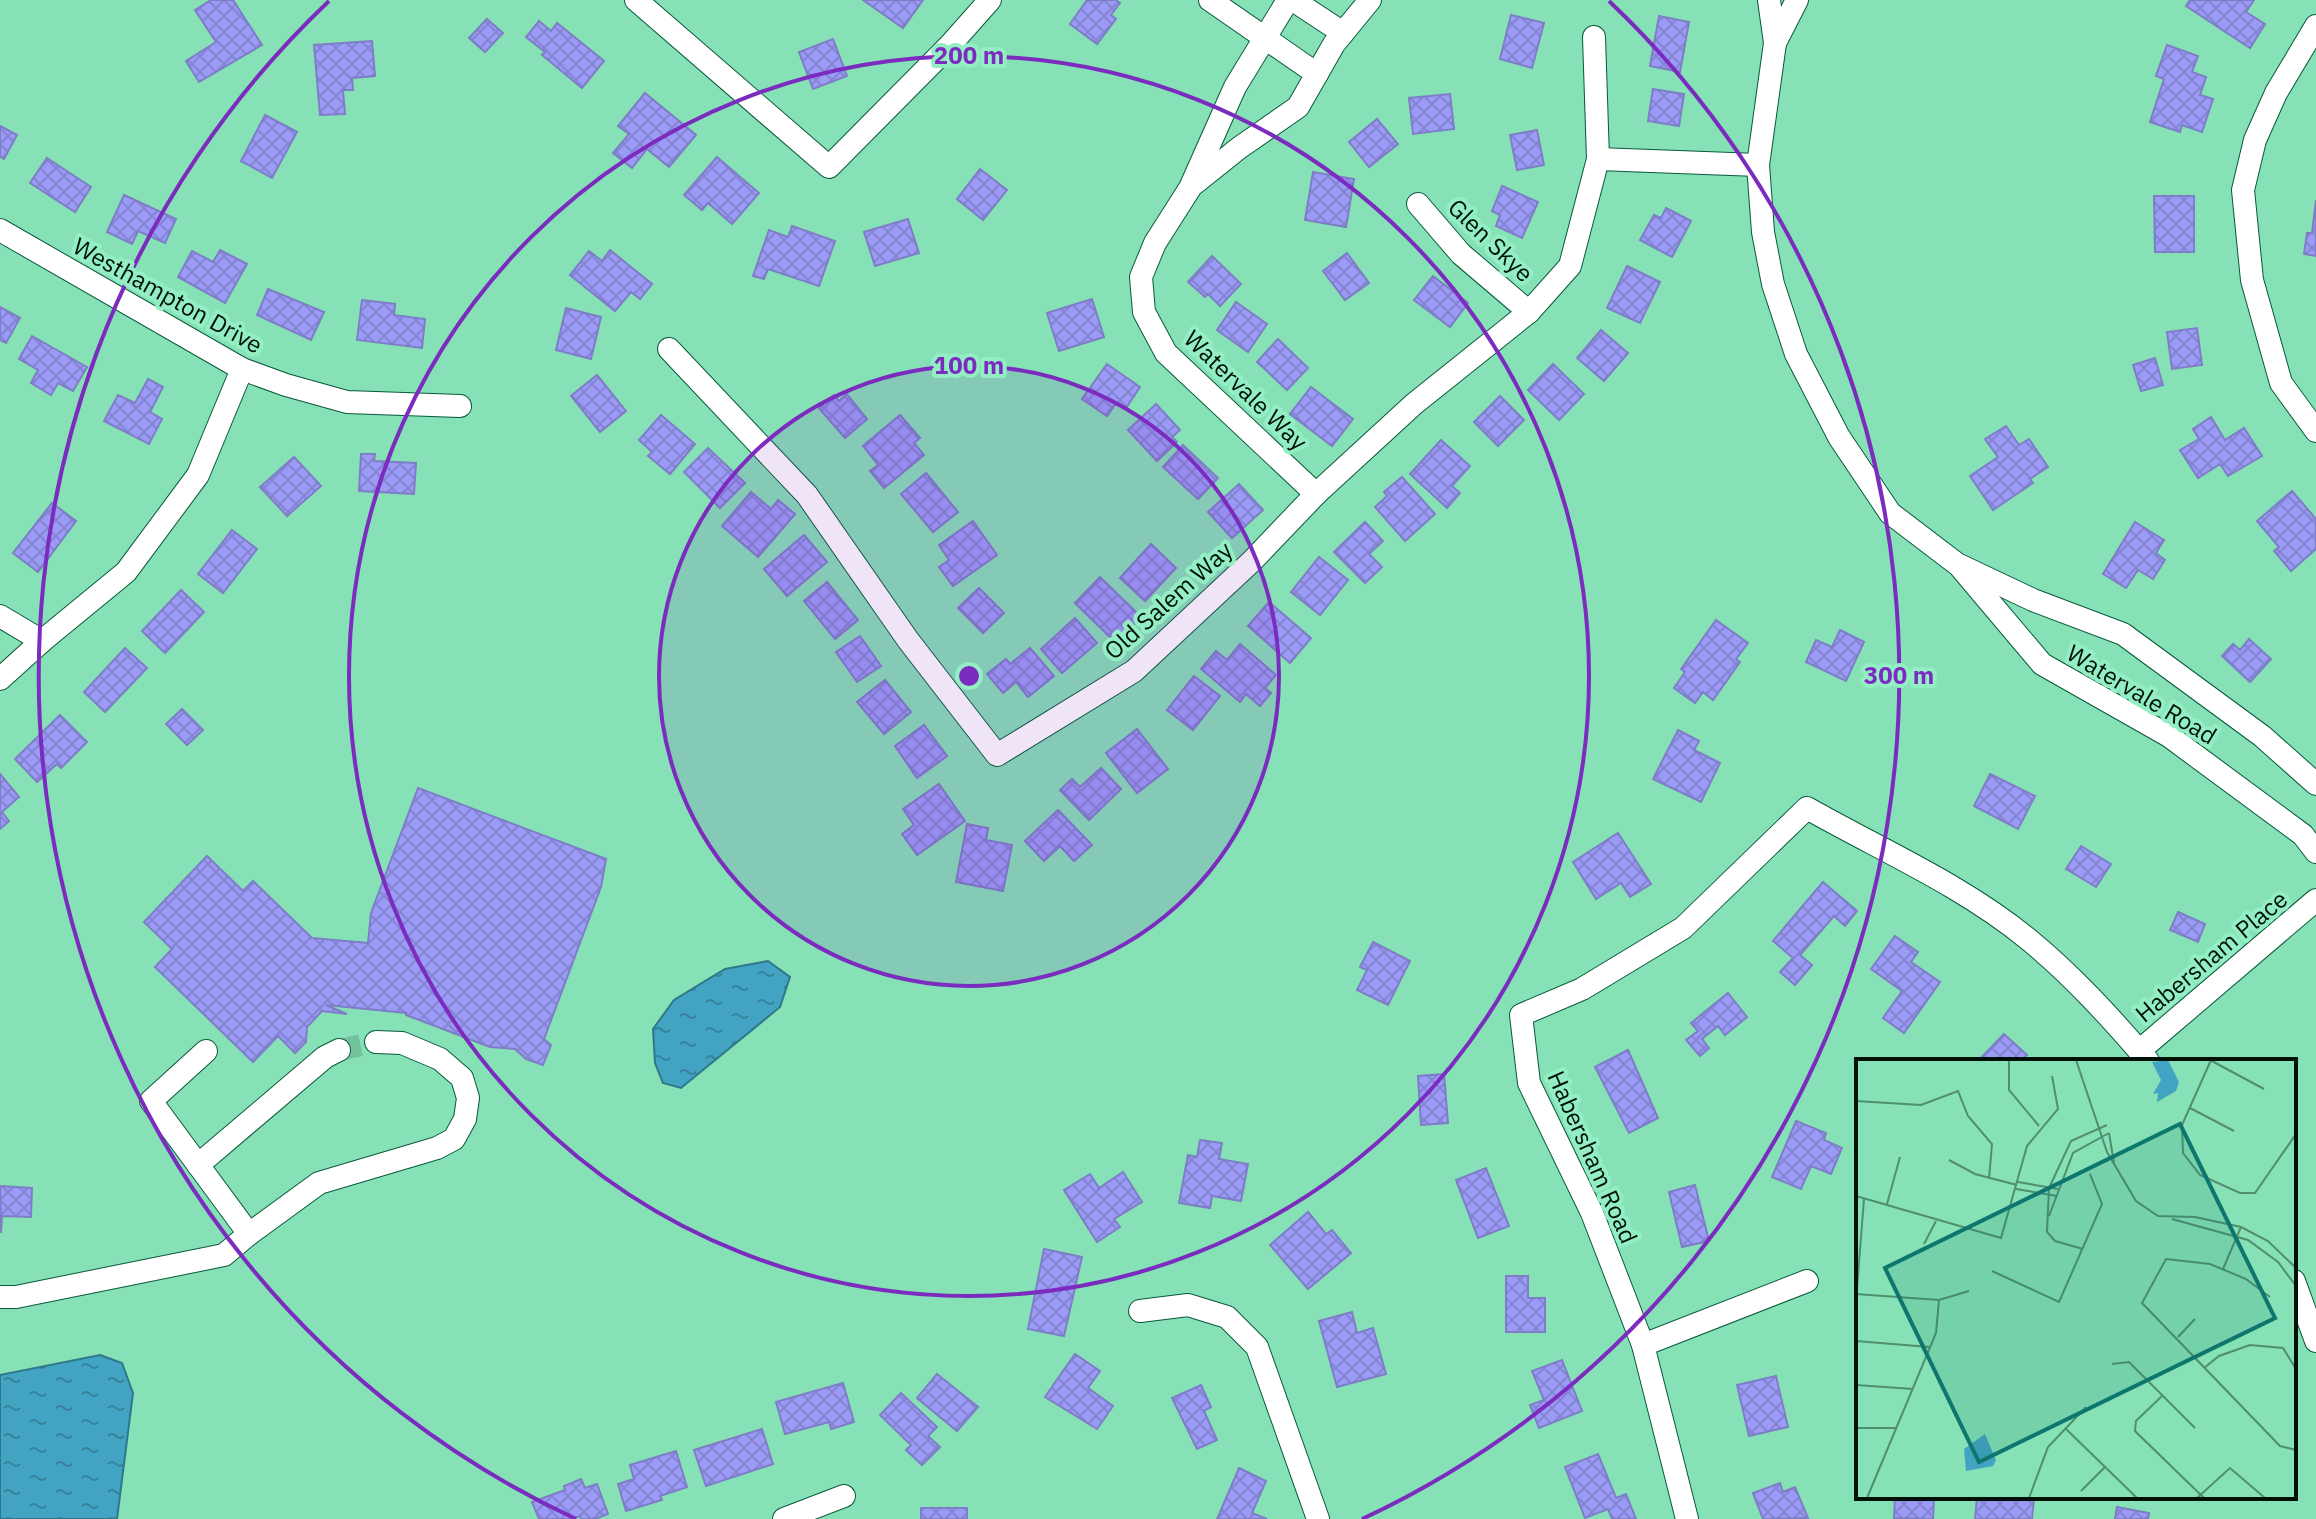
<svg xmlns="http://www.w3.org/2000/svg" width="2316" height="1519" font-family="'IBM Plex Sans',sans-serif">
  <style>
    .water { fill: url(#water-ripples); stroke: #2f788a; stroke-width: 2 }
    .building { fill: url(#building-cross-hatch); stroke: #7d7ec6; stroke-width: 2 }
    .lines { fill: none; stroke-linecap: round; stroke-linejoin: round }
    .minor-tunnel { stroke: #72c29c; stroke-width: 22; stroke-dasharray: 22 11; stroke-linecap: butt }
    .minor-casing { stroke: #09593d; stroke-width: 24 }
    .minor { stroke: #fff; stroke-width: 22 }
    .ring { fill: none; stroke: #7b2cbf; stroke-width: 4 }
    .labels { text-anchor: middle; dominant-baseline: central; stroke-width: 8; stroke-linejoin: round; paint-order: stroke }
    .street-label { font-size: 24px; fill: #001208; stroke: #93efc3 }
    .inset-road { fill: none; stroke: #508e70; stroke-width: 2 }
    .view { fill: #0f766e; fill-opacity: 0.15; stroke: #0f766e; stroke-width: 4 }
    .inset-edge { fill: none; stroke: #001208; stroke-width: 4 }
    .centre { fill: #7b2cbf; stroke: #93efc3; stroke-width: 4 }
    .ring-label { font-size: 24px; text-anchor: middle; font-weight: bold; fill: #7b2cbf; stroke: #93efc3; stroke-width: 8; stroke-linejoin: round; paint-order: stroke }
  </style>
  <defs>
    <pattern id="water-ripples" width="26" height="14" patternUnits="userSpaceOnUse" patternTransform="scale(2)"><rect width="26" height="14" fill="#43a3c2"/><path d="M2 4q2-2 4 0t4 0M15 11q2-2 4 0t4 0" fill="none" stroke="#36839c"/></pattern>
    <pattern id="building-cross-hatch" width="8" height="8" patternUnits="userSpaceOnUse" patternTransform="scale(2)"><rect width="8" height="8" fill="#9b9bf7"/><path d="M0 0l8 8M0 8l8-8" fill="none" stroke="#8484d2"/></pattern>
  </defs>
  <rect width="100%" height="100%" fill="#86e1b6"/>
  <!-- water -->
  <g class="water">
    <path d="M768 961 790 977 780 1007 681 1088 663 1083 655 1063 653 1029 674 1000 725 969Z"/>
    <path d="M100 1355 122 1363 133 1393 117 1519H0V1375Z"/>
  </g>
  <!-- building -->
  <g class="building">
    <path d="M211 0H233L262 45 199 82 186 61 216 42 195 10Z"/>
    <path d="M863 0H923L903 28Z"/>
    <path d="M1087 0H1116L1120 3 1111 15 1116 19 1097 44 1070 24Z"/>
    <path d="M2190 0H2254L2246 12 2265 24 2250 48 2186 6Z"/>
    <path d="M1511 15 1544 23 1532 68 1500 59Z"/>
    <path d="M1659 16 1689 22 1680 72 1650 66Z"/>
    <path d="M487 19 503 33 485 52 469 38Z"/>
    <path d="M539 21 551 31 557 23 604 61 582 88 542 55 545 52 526 37Z"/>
    <path d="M833 39 847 76 813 89 799 52Z"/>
    <path d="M372 41 375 76 352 78 353 90H343L345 114 320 115 314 45Z"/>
    <path d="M2167 45 2198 56 2192 72 2206 77 2200 95 2213 99 2202 132 2182 125 2180 132 2150 122 2164 79 2156 76Z"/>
    <path d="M1653 89 1684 94 1679 126 1648 121Z"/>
    <path d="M645 93 696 135 669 167 647 149 632 168 613 153 629 134 618 126Z"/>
    <path d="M1450 94 1454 129 1413 134 1409 98Z"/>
    <path d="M265 115 297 132 272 178 241 161Z"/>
    <path d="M1377 119 1398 144 1369 167 1349 142Z"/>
    <path d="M0 126 17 135 4 159 0 157Z"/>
    <path d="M1537 130 1544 165 1517 170 1510 135Z"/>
    <path d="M717 157 759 193 732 224 708 203 702 210 684 195Z"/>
    <path d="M47 158 91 187 75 212 30 183Z"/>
    <path d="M980 169 1007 190 983 220 957 199Z"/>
    <path d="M1313 172 1354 179 1346 227 1305 220Z"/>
    <path d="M1502 186 1538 202 1522 238 1496 226 1500 215 1492 211Z"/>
    <path d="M124 195 176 219 165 243 138 231 132 244 107 232Z"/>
    <path d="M2154 196H2194V252H2155Z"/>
    <path d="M2316 200V256L2304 254 2307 233H2312Z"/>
    <path d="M1666 208 1691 221 1672 257 1640 240 1654 215 1661 218Z"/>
    <path d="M908 219 919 253 875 266 864 232Z"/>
    <path d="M792 226 835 241 819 286 768 269 764 279 753 276 769 230 788 237Z"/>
    <path d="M220 250 247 264 225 303 178 277 192 251 213 262Z"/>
    <path d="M610 250 652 284 640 299 631 292 615 311 570 275 589 251 602 261Z"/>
    <path d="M1347 253 1369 283 1345 300 1323 271Z"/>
    <path d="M1212 256 1241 284 1220 306 1208 294 1205 297 1188 282Z"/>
    <path d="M1627 266 1660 282 1640 323 1607 308Z"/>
    <path d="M1433 276 1468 303 1450 327 1414 300Z"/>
    <path d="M268 289 324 312 311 340 257 315Z"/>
    <path d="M1092 299 1104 337 1059 351 1047 313Z"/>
    <path d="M362 300 395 304 394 315 425 319 422 348 357 340Z"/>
    <path d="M1236 302 1267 324 1248 352 1217 330Z"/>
    <path d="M0 307 20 318 6 343 0 340Z"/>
    <path d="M566 308 601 317 591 359 556 350Z"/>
    <path d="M2197 328 2202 365 2172 369 2167 332Z"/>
    <path d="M1601 330 1628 353 1604 381 1577 358Z"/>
    <path d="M32 336 87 367 73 391 58 383 51 395 31 383 38 370 19 359Z"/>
    <path d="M1278 339 1308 368 1287 390 1257 362Z"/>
    <path d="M2155 358 2163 385 2141 391 2133 365Z"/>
    <path d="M1107 364 1140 387 1126 408 1117 402 1107 416 1082 399Z"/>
    <path d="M1553 364 1584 394 1559 420 1528 390Z"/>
    <path d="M597 375 626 411 600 432 571 396Z"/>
    <path d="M148 379 163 387 150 412 162 419 149 444 104 421 118 395 135 403Z"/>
    <path d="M1311 387 1353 419 1332 446 1290 414Z"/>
    <path d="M847 394 867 419 845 438 819 408 834 395 839 401Z"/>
    <path d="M1500 396 1524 420 1498 446 1474 422Z"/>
    <path d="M1156 404 1180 430 1172 437 1177 442 1157 461 1128 430Z"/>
    <path d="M661 415 695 444 670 474 648 456 652 452 639 440Z"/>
    <path d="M900 415 920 438 914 443 924 455 884 488 870 471 878 465 863 446Z"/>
    <path d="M2211 417 2225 440 2244 428 2262 456 2228 476 2220 464 2198 478 2180 450 2199 439 2193 429Z"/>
    <path d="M2006 426 2019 445 2029 439 2048 467 2030 479 2033 483 1993 510 1970 476 1998 457 1985 439Z"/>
    <path d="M1441 440 1470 466 1452 486 1460 493 1447 508 1410 474Z"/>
    <path d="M1183 445 1218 478 1198 499 1163 467Z"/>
    <path d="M708 448 745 483 720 508 684 472Z"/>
    <path d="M361 454H375L374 461 416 463 414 494 359 491Z"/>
    <path d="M294 457 321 486 287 516 260 487Z"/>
    <path d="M926 473 958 512 933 532 901 494Z"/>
    <path d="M1402 477 1435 514 1405 541 1375 507 1387 496 1384 492Z"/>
    <path d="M1239 484 1263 510 1232 538 1208 512Z"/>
    <path d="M2292 491 2316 519V549L2291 571 2274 551 2279 547 2257 521Z"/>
    <path d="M751 492 771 509 778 500 795 514 758 557 722 526Z"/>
    <path d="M52 503 76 521 38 572 13 553Z"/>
    <path d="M973 521 997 555 953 586 939 567 949 560 939 545Z"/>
    <path d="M1365 522 1383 541 1369 554 1382 567 1365 583 1334 552Z"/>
    <path d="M2135 522 2164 540 2156 553 2165 560 2153 579 2138 570 2126 588 2103 574Z"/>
    <path d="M232 530 257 549 223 593 198 574Z"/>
    <path d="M804 535 827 562 787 596 764 569Z"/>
    <path d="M1151 544 1176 568 1145 601 1120 578Z"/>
    <path d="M1319 557 1348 580 1320 615 1291 592Z"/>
    <path d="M1100 577 1141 617 1116 643 1075 603Z"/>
    <path d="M827 582 858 620 835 639 804 601Z"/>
    <path d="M979 588 1004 613 983 633 958 608Z"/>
    <path d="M181 590 204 612 165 653 142 631Z"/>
    <path d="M1269 602 1311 638 1290 663 1248 626Z"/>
    <path d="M1075 618 1097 643 1062 673 1041 649Z"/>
    <path d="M1716 620 1748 643 1736 659 1740 662 1713 700 1703 692 1695 703 1674 688 1685 672 1681 669Z"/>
    <path d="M1840 630 1864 642 1846 681 1806 662 1816 640 1832 647Z"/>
    <path d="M860 636 881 666 857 682 836 652Z"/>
    <path d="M2249 639 2271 659 2250 682 2222 656 2233 644 2240 650Z"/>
    <path d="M1240 644 1276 675 1265 688 1271 693 1260 706 1246 694 1240 702 1201 669 1216 651 1227 660Z"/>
    <path d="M125 648 147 668 105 712 84 692Z"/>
    <path d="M1030 648 1054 676 1028 697 1016 682 1003 693 987 674 1006 659 1010 664Z"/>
    <path d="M1194 676 1220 696 1193 730 1167 710Z"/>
    <path d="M885 680 911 712 884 734 857 702Z"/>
    <path d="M182 709 203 730 187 745 166 724Z"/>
    <path d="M60 715 87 742 61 768 57 764 37 782 15 759Z"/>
    <path d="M924 725 947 756 917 778 895 746Z"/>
    <path d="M1137 729 1168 769 1137 793 1106 753Z"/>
    <path d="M1678 730 1699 741 1694 750 1720 763 1701 802 1653 779Z"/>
    <path d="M1101 768 1121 789 1089 820 1060 790 1072 779 1080 787Z"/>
    <path d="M0 774 19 797 2 812 9 821 0 829Z"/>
    <path d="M1990 774 2035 796 2018 829 1974 806Z"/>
    <path d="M939 784 965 821 917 855 902 834 914 825 903 809Z"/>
    <path d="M418 788 606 859 601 887 544 1039 551 1045 543 1065 526 1059 515 1049 490 1047 406 1015V1013L326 1005 347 1014 322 1011 307 1027 306 1042 295 1053 278 1036 253 1062 155 967 172 949 144 922 207 856 243 891 253 881 312 938 368 943 371 913Z"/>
    <path d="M1058 810 1092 845 1074 861 1060 846 1044 861 1025 841Z"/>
    <path d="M967 824 988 828 986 840 1012 845 1003 891 956 882Z"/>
    <path d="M1618 833 1651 884 1630 897 1621 883 1596 899 1573 862Z"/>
    <path d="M2081 846 2111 864 2096 887 2066 869Z"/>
    <path d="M1823 882 1857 911 1845 926 1834 916 1800 955 1812 965 1795 985 1780 972 1793 958 1773 941Z"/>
    <path d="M2178 912 2205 924 2198 942 2170 930Z"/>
    <path d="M1895 936 1918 952 1911 962 1940 982 1904 1033 1883 1018 1902 991 1871 969Z"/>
    <path d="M1373 942 1410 961 1388 1005 1357 990 1367 970 1360 967Z"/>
    <path d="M1728 993 1747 1017 1725 1035 1718 1026 1702 1039 1709 1048 1700 1056 1686 1040 1698 1031 1691 1023Z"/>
    <path d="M2004 1034 2027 1055 2021 1061H1978Z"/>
    <path d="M1628 1050 1658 1118 1629 1133 1595 1067Z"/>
    <path d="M1444 1074 1448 1123 1421 1125 1418 1076Z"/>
    <path d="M1796 1121 1826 1133 1824 1140 1842 1148 1831 1174 1811 1166 1801 1189 1772 1177Z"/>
    <path d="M1200 1140 1222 1143 1219 1159 1248 1164 1241 1201 1212 1196 1210 1208 1179 1203 1188 1155 1197 1157Z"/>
    <path d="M1486 1168 1509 1226 1478 1238 1456 1180Z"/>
    <path d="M1123 1172 1142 1202 1114 1219 1120 1227 1097 1242 1064 1190 1090 1174 1099 1188Z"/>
    <path d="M1695 1185 1709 1241 1682 1247 1669 1192Z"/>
    <path d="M0 1186 32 1188 31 1217 2 1216 1 1233Z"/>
    <path d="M1308 1212 1326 1234 1332 1230 1351 1253 1308 1289 1270 1245Z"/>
    <path d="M1044 1249 1082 1257 1064 1336 1028 1329Z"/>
    <path d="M1506 1276H1528V1298H1545V1332H1506Z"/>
    <path d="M1352 1312 1357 1333 1373 1328 1386 1374 1337 1387 1319 1321Z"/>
    <path d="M1075 1354 1100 1371 1088 1388 1113 1406 1097 1429 1045 1397Z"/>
    <path d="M1562 1360 1582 1411 1539 1428 1530 1405 1544 1400 1532 1371Z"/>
    <path d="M937 1374 978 1407 957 1431 917 1398Z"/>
    <path d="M1776 1376 1788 1427 1749 1436 1737 1385Z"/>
    <path d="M843 1383 854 1422 831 1429 829 1422 785 1434 776 1402Z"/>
    <path d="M1201 1385 1211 1407 1204 1411 1217 1440 1197 1449 1172 1398Z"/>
    <path d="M901 1393 937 1427 928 1436 940 1447 922 1465 906 1450 911 1445 880 1415Z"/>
    <path d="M762 1429 773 1464 706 1486 694 1450Z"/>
    <path d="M676 1451 687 1487 660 1496 662 1500 626 1511 618 1484 634 1479 630 1465Z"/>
    <path d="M1598 1454 1616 1498 1626 1494 1636 1519H1612L1608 1509 1585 1518 1565 1467Z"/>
    <path d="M1239 1468 1266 1481 1252 1513 1267 1519H1217Z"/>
    <path d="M581 1479 585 1488 597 1484 608 1514 595 1519H581L580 1516 572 1519H539L532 1502 565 1490 564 1486Z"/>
    <path d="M1780 1483 1783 1492 1795 1487 1808 1518 1763 1519 1753 1493Z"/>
    <path d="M1895 1497H1934L1933 1519 1894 1518Z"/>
    <path d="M1977 1497 2034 1498 2032 1519H1975Z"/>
    <path d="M2117 1507 2149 1513 2148 1519H2115Z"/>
    <rect x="921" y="1508" width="46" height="11"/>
  </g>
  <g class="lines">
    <!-- minor-tunnel -->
    <path class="minor-tunnel" d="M339 1050 376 1042"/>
    <defs>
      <g id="minor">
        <path d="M636 0 829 167 950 45 990 0"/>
        <path d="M1210 0 1317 74"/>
        <path d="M1288 0 1235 87 1190 188 1155 243 1141 277 1144 312 1166 353 1316 494"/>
        <path d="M1293 0 1343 33"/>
        <path d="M1769 0 1775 43 1758 165 1763 232 1773 284 1796 354 1839 437 1890 513 1957 564 2033 600 2123 634 2262 736 2316 784"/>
        <path d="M2316 26 2276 93 2255 140 2243 190 2252 280 2281 383 2316 431"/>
        <path d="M1775 43 1797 0"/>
        <path d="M1598 159 1758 165"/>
        <path d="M1194 184 1239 148 1298 107 1334 44 1370 0"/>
        <path d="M1418 204 1461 254 1529 312"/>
        <path d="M0 230 242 369 286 385 347 402 460 406"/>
        <path d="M669 349 807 495 908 640 997 755 1134 671 1252 561 1316 494 1414 404 1529 312 1570 266 1598 159 1594 37"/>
        <path d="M1961 568 2042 664 2169 736 2303 835 2316 852"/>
        <path d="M0 616 42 641"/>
        <path d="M0 679 42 641 126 572 198 475 242 369"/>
        <path d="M2139 1051 2316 900"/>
        <path d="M198 1165 325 1057 339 1050"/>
        <path d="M249 1234 319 1183 437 1148 454 1139 465 1119 468 1098 462 1078 440 1059 402 1043 376 1042"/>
        <path d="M2294 1281 2316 1341"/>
        <path d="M0 1297H16L224 1255 249 1234 151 1101 206 1051"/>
        <path d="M1140 1311 1188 1305 1227 1317 1257 1347 1318 1519"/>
        <path d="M1643 1345 1807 1281"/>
        <path d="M784 1519 844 1496"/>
        <path d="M1687 1519 1643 1345 1592 1213 1529 1083 1521 1015 1582 989 1683 928 1807 808C1881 850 1962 885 2028 939 2072 975 2111 1018 2148 1061"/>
      </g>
    </defs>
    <!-- minor casing -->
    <use href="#minor" class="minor-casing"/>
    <!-- minor -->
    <use href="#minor" class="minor"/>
  </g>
  <!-- distance rings -->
  <circle cx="969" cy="676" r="310" fill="#7b2cbf" fill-opacity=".12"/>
  <g class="ring">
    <circle cx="969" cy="676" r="310"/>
    <circle cx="969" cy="676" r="620"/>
    <path d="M576 1519A930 930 0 0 1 329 1M1609 1A930 930 0 0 1 1362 1519"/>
  </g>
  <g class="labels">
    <!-- street labels -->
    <g class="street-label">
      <text transform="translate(1491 240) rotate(44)">Glen Skye</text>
      <text transform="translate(168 295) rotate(29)">Westhampton Drive</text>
      <text transform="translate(1246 390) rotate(44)">Watervale Way</text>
      <text transform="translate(1168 600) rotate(-42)">Old Salem Way</text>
      <text transform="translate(2142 694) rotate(31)">Watervale Road</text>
      <text transform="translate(2211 956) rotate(-40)">Habersham Place</text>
      <text transform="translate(1593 1157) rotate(66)">Habersham Road</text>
    </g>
  </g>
  <!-- overview -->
  <g transform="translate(1856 1059)">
    <rect width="440" height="440" fill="#86e1b6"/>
    <path d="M312 1 323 23 320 32 301 43 302 34 297 35 305 21 296 3ZM129 375 140 401 137 407 110 412 108 390Z" fill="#43a3c2"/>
    <path class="inset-road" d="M153 1V31L183 67M220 1 251 93 280 142 302 157 339 158 385 168 412 182 440 209M354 1 408 30M355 1 326 66 327 94 344 116 384 134H399L440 75M0 42 65 46 102 32 112 57 136 85 133 120M334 49 378 72M253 74 258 104M93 101 119 115 161 126M162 123 202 130M160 130 201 137M0 137 145 179 171 87 202 50 196 17M31 145 44 98M193 157 217 94 253 74M316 160 392 181 422 203 440 227M68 185 80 162M227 190 199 182 191 173 193 129 215 82 251 66M367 210 385 168M136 212 203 243 246 145 234 115M0 235 83 241 113 232M414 238 390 220 354 205 310 200 286 244 424 387 440 391M0 242 8 140M322 278 339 260M0 282 73 288M256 305 273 303 339 369M348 309 363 297 394 286 427 289 440 310M0 326 57 330M307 336 280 362 279 372 348 439M0 369H41M209 369 281 439M225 432 249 408M11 439 80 274 83 241M173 439 192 388 230 348M341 439 374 409 409 439"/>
    <path class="view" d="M324 65 419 259 123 403 29 209Z"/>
    <rect width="440" height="440" class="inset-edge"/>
  </g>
  <circle cx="969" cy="676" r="12" class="centre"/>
  <g class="ring-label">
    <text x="969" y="64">200 m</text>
    <text x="969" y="374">100 m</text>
    <text x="1899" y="684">300 m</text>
  </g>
</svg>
